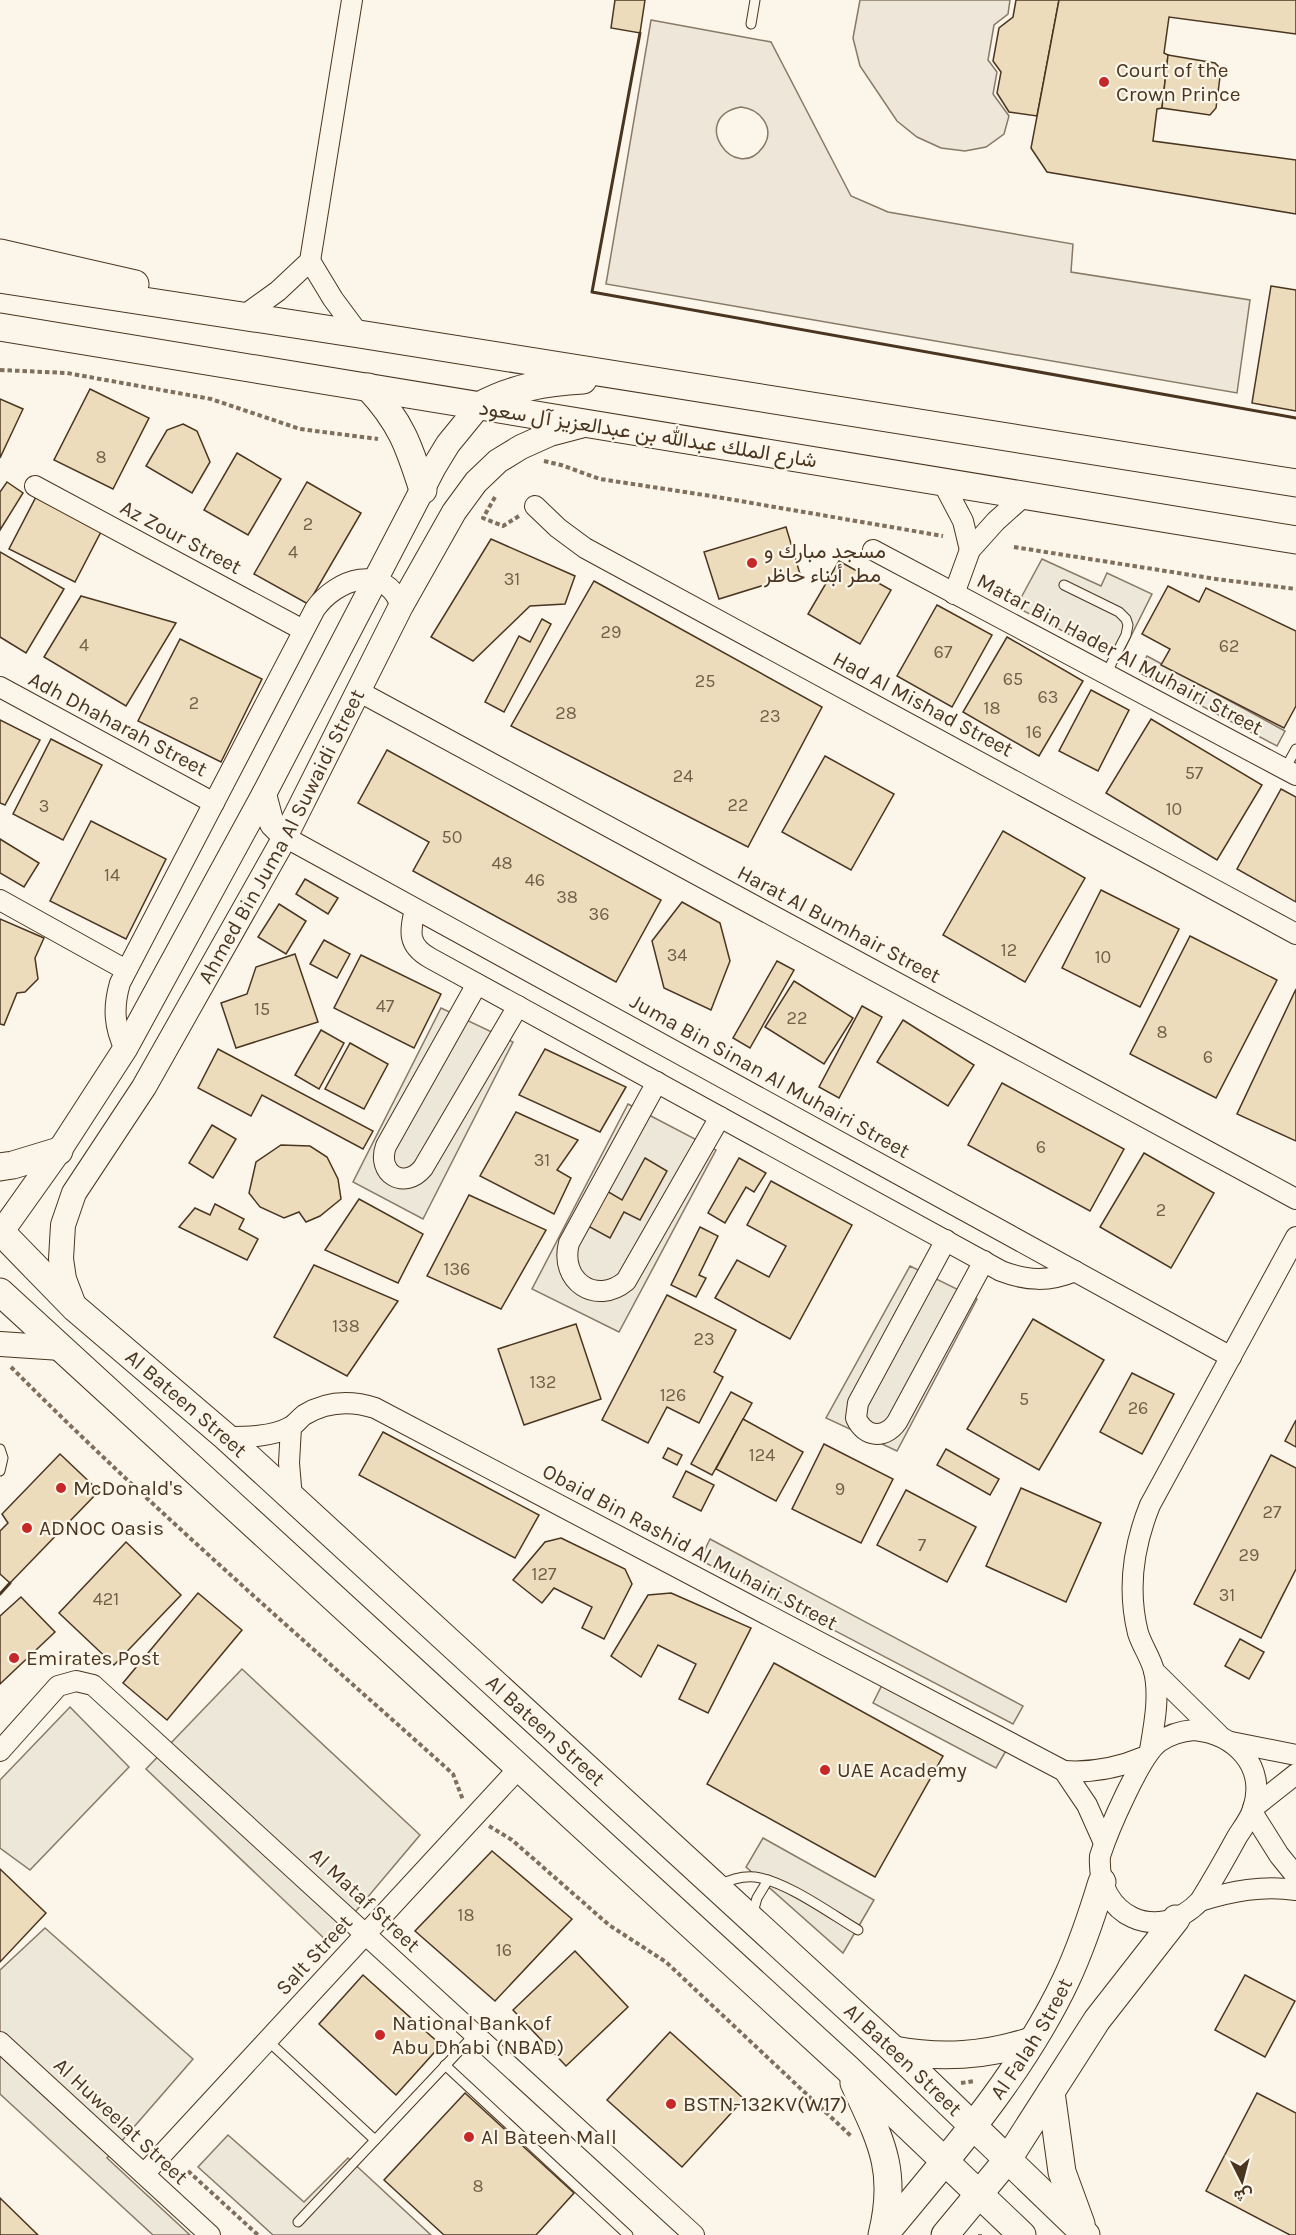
<svg xmlns="http://www.w3.org/2000/svg" width="1296" height="2235" font-family="Karla,Vazirmatn,sans-serif">
  <style>
    .green { fill: #ede6d9; stroke: #887966; stroke-width: 1.5; fill-rule: evenodd }
    .parking { fill: #ede7d9; stroke: #887966; stroke-width: 1.5 }
    .building { fill: #ecdcbc; stroke: #4a3520; stroke-width: 1.5 }
    .lines { fill: none; stroke-linecap: round; stroke-linejoin: round }
    .service-casing { stroke: #4a3520; stroke-width: 11 }
    .minor-casing { stroke: #4a3520; stroke-width: 22 }
    .tertiary-casing { stroke: #4a3520; stroke-width: 26 }
    .secondary-casing { stroke: #4a3520; stroke-width: 29 }
    .path { stroke: #7f6f5c; stroke-width: 4; stroke-dasharray: 4.5 3; stroke-linecap: butt }
    .service { stroke: #fbf6e9; stroke-width: 9 }
    .minor { stroke: #fbf6e9; stroke-width: 20 }
    .tertiary { stroke: #fbf6e9; stroke-width: 24 }
    .secondary { stroke: #fbf6e9; stroke-width: 27 }
    .wall { stroke: #4a3520; stroke-width: 3 }
    .poi-dot { fill: #c62828; stroke: #fbf6e9; stroke-width: 2 }
    .labels { text-anchor: middle; dominant-baseline: central; stroke-width: 4.5; stroke-linejoin: round; paint-order: stroke }
    .number-label { font-size: 18px; fill: #725f47 }
    .poi-label { font-size: 21px; fill: #4a3520; stroke: #fbf6e9; text-anchor: start }
    .street-label { font-size: 21px; fill: #4a3520; stroke: #fbf6e9 }
  </style>
  <rect width="100%" height="100%" fill="#fbf6e9"/>
  <!-- green -->
  <g class="green">
    <path d="M860 0H1010L1008 14 994 25 988 60 997 72 993 94 1009 116 1004 134 986 147 965 151 941 148 917 137 897 121 860 66 853 38Z"/>
    <path d="M651 20 771 42 851 196 888 212 1073 244 1071 272 1250 300 1237 393 606 284ZM741 107C760 109 776 128 763 147 735 186 687 117 741 107Z"/>
  </g>
  <!-- parking -->
  <g class="parking">
    <path d="M1042 559 1101 586 1107 573 1152 594 1119 660 1016 607Z"/>
    <path d="M1147 656 1285 731 1277 746 1138 672Z"/>
    <path d="M441 1008 513 1042 423 1219 353 1182Z"/>
    <path d="M628 1104 716 1150 619 1332 532 1289Z"/>
    <path d="M910 1266 977 1299 897 1451 826 1418Z"/>
    <path d="M710 1539 1023 1706 1013 1724 700 1560Z"/>
    <path d="M242 1669 420 1835 329 1943 146 1769Z"/>
    <path d="M882 1685 1007 1749 996 1768 873 1703Z"/>
    <path d="M70 1707 129 1767 30 1870 0 1848V1780Z"/>
    <path d="M763 1838 874 1900 843 1953 746 1867Z"/>
    <path d="M45 1928 193 2059 107 2158 190 2235H153L0 2094V1970Z"/>
    <path d="M228 2135 304 2202 348 2158 431 2235H273L198 2167Z"/>
  </g>
  <!-- building -->
  <g class="building">
    <path d="M615 0H645L640 33 611 28Z"/>
    <path d="M1016 0H1059L1037 116 1009 112 997 93 1001 72 993 61 999 28 1013 17Z"/>
    <path d="M1059 0H1296V34L1169 17 1164 53 1168 55 1162 108 1157 109 1153 141 1296 160V214L1047 172 1031 148Z"/>
    <path d="M1168 55 1215 63 1221 69 1216 108 1210 115 1162 108Z"/>
    <path d="M1271 286 1296 290V411L1252 403Z"/>
    <path d="M90 389 149 418 113 489 54 460Z"/>
    <path d="M0 399 23 409 0 458Z"/>
    <path d="M183 424 197 431 210 462 192 493 146 466 167 430Z"/>
    <path d="M237 453 281 479 248 535 204 510Z"/>
    <path d="M7 482 23 493 0 530V492Z"/>
    <path d="M307 482 361 513 308 604 254 574Z"/>
    <path d="M38 493 104 526 75 582 9 549Z"/>
    <path d="M786 527 800 574 719 599 704 552Z"/>
    <path d="M491 539 575 576 565 604 530 606 473 661 431 637Z"/>
    <path d="M0 552 64 589 26 653 0 637Z"/>
    <path d="M839 561 891 590 860 644 808 614Z"/>
    <path d="M594 581 822 707 748 847 511 726Z"/>
    <path d="M1168 586 1199 602 1206 588 1296 631V706L1284 728 1161 665 1170 649 1142 634Z"/>
    <path d="M81 596 176 623 126 706 44 657Z"/>
    <path d="M937 605 992 635 952 707 897 676Z"/>
    <path d="M542 619 551 624 504 712 485 702 519 636 530 642Z"/>
    <path d="M1007 637 1083 681 1039 756 963 712Z"/>
    <path d="M180 639 262 679 221 762 138 721Z"/>
    <path d="M1091 690 1129 710 1098 771 1059 751Z"/>
    <path d="M1151 719 1262 785 1217 860 1106 793Z"/>
    <path d="M0 720 40 740 5 805 0 803Z"/>
    <path d="M51 739 102 765 63 840 13 814Z"/>
    <path d="M387 750 661 900 616 982 413 871 429 842 358 803Z"/>
    <path d="M825 756 894 794 851 870 782 832Z"/>
    <path d="M1281 789 1296 797V902L1237 869Z"/>
    <path d="M91 821 166 859 126 939 50 901Z"/>
    <path d="M1003 831 1085 878 1025 982 943 935Z"/>
    <path d="M0 839 39 863 24 887 0 873Z"/>
    <path d="M305 879 338 898 328 914 296 894Z"/>
    <path d="M1101 890 1179 929 1140 1007 1062 968Z"/>
    <path d="M682 902 720 923 730 961 711 1010 664 988 652 941Z"/>
    <path d="M279 904 306 921 286 954 258 937Z"/>
    <path d="M0 919 44 938 35 958 38 979 25 992 17 993 4 1025 0 1024Z"/>
    <path d="M1190 936 1277 980 1216 1098 1130 1054Z"/>
    <path d="M324 940 350 954 337 978 310 964Z"/>
    <path d="M295 954 318 1022 236 1048 221 1003 247 994 256 967Z"/>
    <path d="M361 955 441 994 414 1048 334 1008Z"/>
    <path d="M777 961 794 970 750 1048 733 1038Z"/>
    <path d="M794 981 853 1018 824 1064 765 1027Z"/>
    <path d="M1296 989V1141L1237 1114Z"/>
    <path d="M862 1006 882 1017 839 1098 819 1087Z"/>
    <path d="M903 1020 974 1065 948 1106 877 1062Z"/>
    <path d="M321 1030 344 1043 319 1089 295 1075Z"/>
    <path d="M350 1043 388 1064 364 1109 325 1089Z"/>
    <path d="M218 1049 373 1131 363 1149 262 1095 251 1116 198 1088Z"/>
    <path d="M545 1049 626 1087 600 1132 519 1095Z"/>
    <path d="M1002 1083 1124 1149 1090 1211 968 1145Z"/>
    <path d="M516 1112 578 1140 557 1170 571 1178 554 1214 480 1176Z"/>
    <path d="M212 1125 236 1139 213 1178 189 1163Z"/>
    <path d="M281 1145 310 1146 327 1157 338 1179 341 1199 320 1216 306 1222 299 1212 284 1218 260 1207 249 1193 256 1162Z"/>
    <path d="M1144 1153 1214 1193 1171 1268 1100 1227Z"/>
    <path d="M645 1158 667 1171 640 1220 624 1212 610 1238 588 1226 607 1191 622 1200Z"/>
    <path d="M739 1158 766 1173 754 1192 746 1187 725 1223 708 1213Z"/>
    <path d="M771 1181 852 1225 790 1339 715 1298 737 1260 769 1277 786 1246 747 1225Z"/>
    <path d="M469 1195 546 1230 501 1309 427 1276Z"/>
    <path d="M359 1199 423 1234 398 1283 325 1250Z"/>
    <path d="M215 1204 244 1219 239 1229 258 1239 247 1260 179 1227 195 1208 210 1215Z"/>
    <path d="M700 1227 718 1236 699 1275 706 1278 696 1297 671 1285Z"/>
    <path d="M314 1265 398 1301 347 1376 274 1337Z"/>
    <path d="M667 1295 736 1330 714 1372 723 1377 699 1423 667 1407 648 1443 602 1420Z"/>
    <path d="M1033 1319 1104 1360 1039 1470 967 1429Z"/>
    <path d="M576 1324 601 1399 524 1425 498 1349Z"/>
    <path d="M1132 1373 1174 1394 1142 1454 1100 1432Z"/>
    <path d="M731 1392 752 1403 712 1475 691 1464Z"/>
    <path d="M743 1419 803 1452 776 1501 716 1469Z"/>
    <path d="M1296 1420V1447L1285 1441Z"/>
    <path d="M383 1432 539 1515 515 1558 359 1475Z"/>
    <path d="M824 1444 893 1479 861 1543 792 1509Z"/>
    <path d="M668 1448 682 1455 677 1465 663 1458Z"/>
    <path d="M946 1449 999 1479 990 1495 937 1465Z"/>
    <path d="M60 1454 99 1491 10 1583 0 1574V1531L8 1523 2 1514Z"/>
    <path d="M1271 1455 1296 1468V1569L1261 1638 1194 1604Z"/>
    <path d="M686 1471 714 1485 701 1511 673 1497Z"/>
    <path d="M1021 1488 1101 1523 1066 1602 986 1566Z"/>
    <path d="M906 1490 976 1527 947 1582 877 1545Z"/>
    <path d="M561 1538 625 1569 632 1584 604 1639 582 1628 592 1607 554 1588 542 1603 513 1580 545 1542Z"/>
    <path d="M126 1542 181 1595 114 1665 59 1613Z"/>
    <path d="M198 1593 242 1630 167 1720 123 1683Z"/>
    <path d="M671 1593 751 1628 708 1713 679 1699 696 1664 658 1645 641 1677 611 1656 648 1595Z"/>
    <path d="M21 1597 55 1632 0 1684V1616Z"/>
    <path d="M1240 1639 1264 1652 1249 1679 1225 1666Z"/>
    <path d="M774 1663 943 1756 875 1877 707 1784Z"/>
    <path d="M492 1851 572 1919 495 2001 415 1931Z"/>
    <path d="M0 1869 46 1913 0 1962Z"/>
    <path d="M575 1951 628 2007 566 2066 513 2010Z"/>
    <path d="M363 1975 441 2045 396 2095 319 2024Z"/>
    <path d="M1245 1975 1295 2001 1265 2057 1215 2030Z"/>
    <path d="M670 2032 744 2099 682 2167 607 2100Z"/>
    <path d="M465 2093 574 2193 536 2235H444L384 2180Z"/>
    <path d="M1257 2093 1296 2113V2235H1290L1206 2191Z"/>
    <path d="M0 2198 38 2235H0Z"/>
  </g>
  <g class="lines">
    <defs>
      <g id="service">
        <path d="M751 24 755 0"/>
        <path d="M1064 585 1119 612 1126 619 1128 625 1126 635 1106 674"/>
        <path d="M1285 769 1296 749"/>
        <path d="M0 1449 3 1458 0 1471"/>
        <path d="M720 1885C731 1879 743 1876 755 1877 786 1881 831 1914 858 1930"/>
        <path d="M752 1916 757 1898 768 1880"/>
        <path d="M267 2040 375 2140"/>
        <path d="M445 2065 628 2235"/>
        <path d="M298 2222 475 2034"/>
      </g>
      <g id="minor">
        <path d="M310 261 333 299 359 334"/>
        <path d="M242 317 278 291 310 261 352 0"/>
        <path d="M943 483 963 521 970 550"/>
        <path d="M35 486 303 630"/>
        <path d="M535 506 558 528 585 548 1296 934"/>
        <path d="M873 550 1296 775"/>
        <path d="M954 594 970 550 996 521 1024 496"/>
        <path d="M0 687 214 803"/>
        <path d="M358 691 1296 1199"/>
        <path d="M285 837 1231 1357"/>
        <path d="M0 900 126 970"/>
        <path d="M415 909C410 932 407 945 430 958L1001 1271C1027 1281 1049 1282 1075 1271"/>
        <path d="M477 984 386 1146C376 1173 404 1191 423 1168L518 1006"/>
        <path d="M125 1049C114 1027 113 1007 120 983L315 609C336 579 385 562 401 606"/>
        <path d="M657 1082 569 1243C559 1281 596 1306 626 1281L720 1117"/>
        <path d="M946 1240 858 1403 856 1418C865 1438 885 1439 897 1422L984 1261"/>
        <path d="M291 1427 289 1463 292 1498"/>
        <path d="M226 1437C246 1437 272 1437 290 1427 295 1425 299 1419 304 1415 327 1401 350 1400 375 1408L1064 1771 1087 1805 1104 1843"/>
        <path d="M1154 1671 1219 1735"/>
        <path d="M1194 1730C1235 1734 1267 1766 1253 1809 1250 1819 1242 1829 1237 1837 1225 1859 1213 1880 1200 1901 1158 1945 1096 1916 1100 1856 1108 1831 1140 1756 1159 1742 1170 1734 1182 1731 1194 1730Z"/>
        <path d="M1231 1742 1296 1755"/>
        <path d="M1150 1750C1154 1726 1160 1696 1154 1671 1151 1658 1142 1646 1138 1633 1127 1589 1133 1547 1150 1505L1296 1237"/>
        <path d="M0 1751 58 1686 76 1681 93 1685 694 2235"/>
        <path d="M1064 1771C1092 1773 1118 1768 1144 1757"/>
        <path d="M1253 1808 1296 1774"/>
        <path d="M1252 1812 1279 1855 1296 1876"/>
        <path d="M1200 1901C1232 1891 1263 1885 1296 1890"/>
        <path d="M0 2042 210 2235"/>
        <path d="M144 2174 519 1768"/>
      </g>
      <g id="tertiary">
        <path d="M264 794 272 824 285 837"/>
        <path d="M0 1234 59 1151 125 1049 264 794 434 467 448 444 479 406"/>
        <path id="s1" d="M75 1308 64 1279 61 1259 63 1225 74 1193 144 1087 285 837 401 606 454 512 476 482 498 461 521 447 550 434 588 424"/>
        <path d="M0 1344 61 1348"/>
      </g>
      <g id="secondary">
        <path d="M0 253 135 284"/>
        <path d="M0 279 359 334 1296 483"/>
        <path d="M0 327 1296 540"/>
        <path d="M368 387C401 422 409 446 423 490"/>
        <path d="M479 406C512 388 545 382 583 380"/>
        <path d="M0 1167 13 1165 59 1151"/>
        <path id="s2" d="M0 1231 75 1308 226 1437 894 2050 1086 2235"/>
        <path d="M0 1292 847 2068 1022 2235"/>
        <path d="M894 2050C942 2059 985 2056 1031 2041"/>
        <path d="M854 2083C881 2141 898 2170 882 2235"/>
        <path d="M1051 2092 1062 2172 1081 2224"/>
        <path id="s3" d="M884 2235C950 2155 1021 2075 1066 1980 1081 1948 1092 1915 1102 1882"/>
        <path d="M945 2235 1008 2159 1097 2020 1176 1919"/>
      </g>
    </defs>
    <!-- service casing -->
    <use href="#service" class="service-casing"/>
    <!-- minor casing -->
    <use href="#minor" class="minor-casing"/>
    <!-- tertiary casing -->
    <use href="#tertiary" class="tertiary-casing"/>
    <!-- secondary casing -->
    <use href="#secondary" class="secondary-casing"/>
    <!-- path -->
    <g class="path">
      <path d="M0 370 67 373 211 399 300 429 378 439"/>
      <path d="M544 461 561 465 600 479 711 496 943 536"/>
      <path d="M495 497 483 518 503 526 519 516"/>
      <path d="M1014 547 1216 579 1296 589"/>
      <path d="M11 1367C152 1509 304 1640 453 1774L463 1800"/>
      <path d="M489 1826 512 1840 609 1925 666 1962 851 2136"/>
      <path d="M961 2083 975 2081"/>
      <path d="M188 2171 258 2235"/>
      <path d="M980 2234V2235"/>
    </g>
    <!-- service -->
    <use href="#service" class="service"/>
    <!-- minor -->
    <use href="#minor" class="minor"/>
    <!-- tertiary -->
    <use href="#tertiary" class="tertiary"/>
    <!-- secondary -->
    <use href="#secondary" class="secondary"/>
    <!-- wall -->
    <g class="wall">
      <path d="M640 33 592 292 1296 418"/>
      <path d="M0 1594 10 1583"/>
    </g>
  </g>
  <!-- markers -->
  <g class="poi-dot">
    <circle cx="1104" cy="82" r="6"/>
    <circle cx="752" cy="563" r="6"/>
    <circle cx="61" cy="1488" r="6"/>
    <circle cx="27" cy="1528" r="6"/>
    <circle cx="14" cy="1658" r="6"/>
    <circle cx="825" cy="1770" r="6"/>
    <circle cx="380" cy="2035" r="6"/>
    <circle cx="671" cy="2104" r="6"/>
    <circle cx="469" cy="2137" r="6"/>
  </g>
  <g class="labels">
    <!-- number labels -->
    <g class="number-label">
      <text x="101" y="457">8</text>
      <text x="308" y="524">2</text>
      <text x="293" y="552">4</text>
      <text x="512" y="579">31</text>
      <text x="611" y="632">29</text>
      <text x="84" y="645">4</text>
      <text x="1229" y="646">62</text>
      <text x="943" y="652">67</text>
      <text x="1013" y="679">65</text>
      <text x="705" y="681">25</text>
      <text x="1048" y="697">63</text>
      <text x="194" y="703">2</text>
      <text x="992" y="708">18</text>
      <text x="566" y="713">28</text>
      <text x="770" y="716">23</text>
      <text x="1034" y="732">16</text>
      <text x="1194" y="773">57</text>
      <text x="683" y="776">24</text>
      <text x="738" y="805">22</text>
      <text x="44" y="806">3</text>
      <text x="1174" y="809">10</text>
      <text x="452" y="837">50</text>
      <text x="502" y="863">48</text>
      <text x="112" y="875">14</text>
      <text x="535" y="880">46</text>
      <text x="567" y="897">38</text>
      <text x="599" y="914">36</text>
      <text x="1009" y="950">12</text>
      <text x="677" y="955">34</text>
      <text x="1103" y="957">10</text>
      <text x="385" y="1006">47</text>
      <text x="262" y="1009">15</text>
      <text x="797" y="1018">22</text>
      <text x="1162" y="1032">8</text>
      <text x="1208" y="1057">6</text>
      <text x="1041" y="1147">6</text>
      <text x="542" y="1160">31</text>
      <text x="1161" y="1210">2</text>
      <text x="457" y="1269">136</text>
      <text x="346" y="1326">138</text>
      <text x="704" y="1339">23</text>
      <text x="543" y="1382">132</text>
      <text x="673" y="1395">126</text>
      <text x="1024" y="1399">5</text>
      <text x="1138" y="1408">26</text>
      <text x="762" y="1455">124</text>
      <text x="840" y="1489">9</text>
      <text x="1272" y="1512">27</text>
      <text x="922" y="1545">7</text>
      <text x="1249" y="1555">29</text>
      <text x="544" y="1574">127</text>
      <text x="1227" y="1595">31</text>
      <text x="106" y="1599">421</text>
      <text x="466" y="1915">18</text>
      <text x="504" y="1950">16</text>
      <text x="478" y="2186">8</text>
    </g>
    <!-- poi labels -->
    <g class="poi-label">
      <text x="1116" y="70">Court of the<tspan x="1116" dy="24">Crown Prince</tspan></text>
      <text x="764" y="551">مسجد مبارك و<tspan x="764" dy="24">مطر أبناء حاظر</tspan></text>
      <text x="73" y="1488">McDonald's</text>
      <text x="39" y="1528">ADNOC Oasis</text>
      <text x="26" y="1658">Emirates Post</text>
      <text x="837" y="1770">UAE Academy</text>
      <text x="392" y="2023">National Bank of<tspan x="392" dy="24">Abu Dhabi (NBAD)</tspan></text>
      <text x="683" y="2104">BSTN-132KV(W17)</text>
      <text x="481" y="2137">Al Bateen Mall</text>
    </g>
    <!-- street labels -->
    <g class="street-label">
      <text transform="translate(648 434) rotate(9)">شارع الملك عبدالله بن عبدالعزيز آل سعود</text>
      <text transform="translate(181 537) rotate(28)">Az Zour Street</text>
      <text transform="translate(1120 654) rotate(28)">Matar Bin Hader Al Muhairi Street</text>
      <text transform="translate(923 704) rotate(28)">Had Al Mishad Street</text>
      <text transform="translate(118 724) rotate(28)">Adh Dhaharah Street</text>
      <text stroke="none"><textPath href="#s1" startOffset="532">Ahmed Bin Juma Al Suwaidi Street</textPath></text>
      <text transform="translate(839 924) rotate(28)">Harat Al Bumhair Street</text>
      <text transform="translate(770 1076) rotate(29)">Juma Bin Sinan Al Muhairi Street</text>
      <text stroke="none"><textPath href="#s2" startOffset="254">Al Bateen Street</textPath></text>
      <text transform="translate(690 1547) rotate(28)">Obaid Bin Rashid Al Muhairi Street</text>
      <text stroke="none"><textPath href="#s2" startOffset="740">Al Bateen Street</textPath></text>
      <text transform="translate(365 1900) rotate(43)">Al Mataf Street</text>
      <text transform="translate(314 1955) rotate(-47)">Salt Street</text>
      <text stroke="none"><textPath href="#s3" startOffset="246">Al Falah Street</textPath></text>
      <text stroke="none"><textPath href="#s2" startOffset="1226">Al Bateen Street</textPath></text>
      <text transform="translate(121 2121) rotate(43)">Al Huweelat Street</text>
    </g>
  </g>
  <!-- north arrow -->
  <g transform="translate(1242 2181) rotate(174)" stroke="#fbf6e9" stroke-width="4.5" paint-order="stroke">
  <path d="M0-4.5L10 22L0 15L-10 22Z" fill="#4a3520"/>
  <text y="-9" font-size="16" font-weight="bold" text-anchor="middle" fill="#4a3520">ش</text>
  </g>
</svg>
